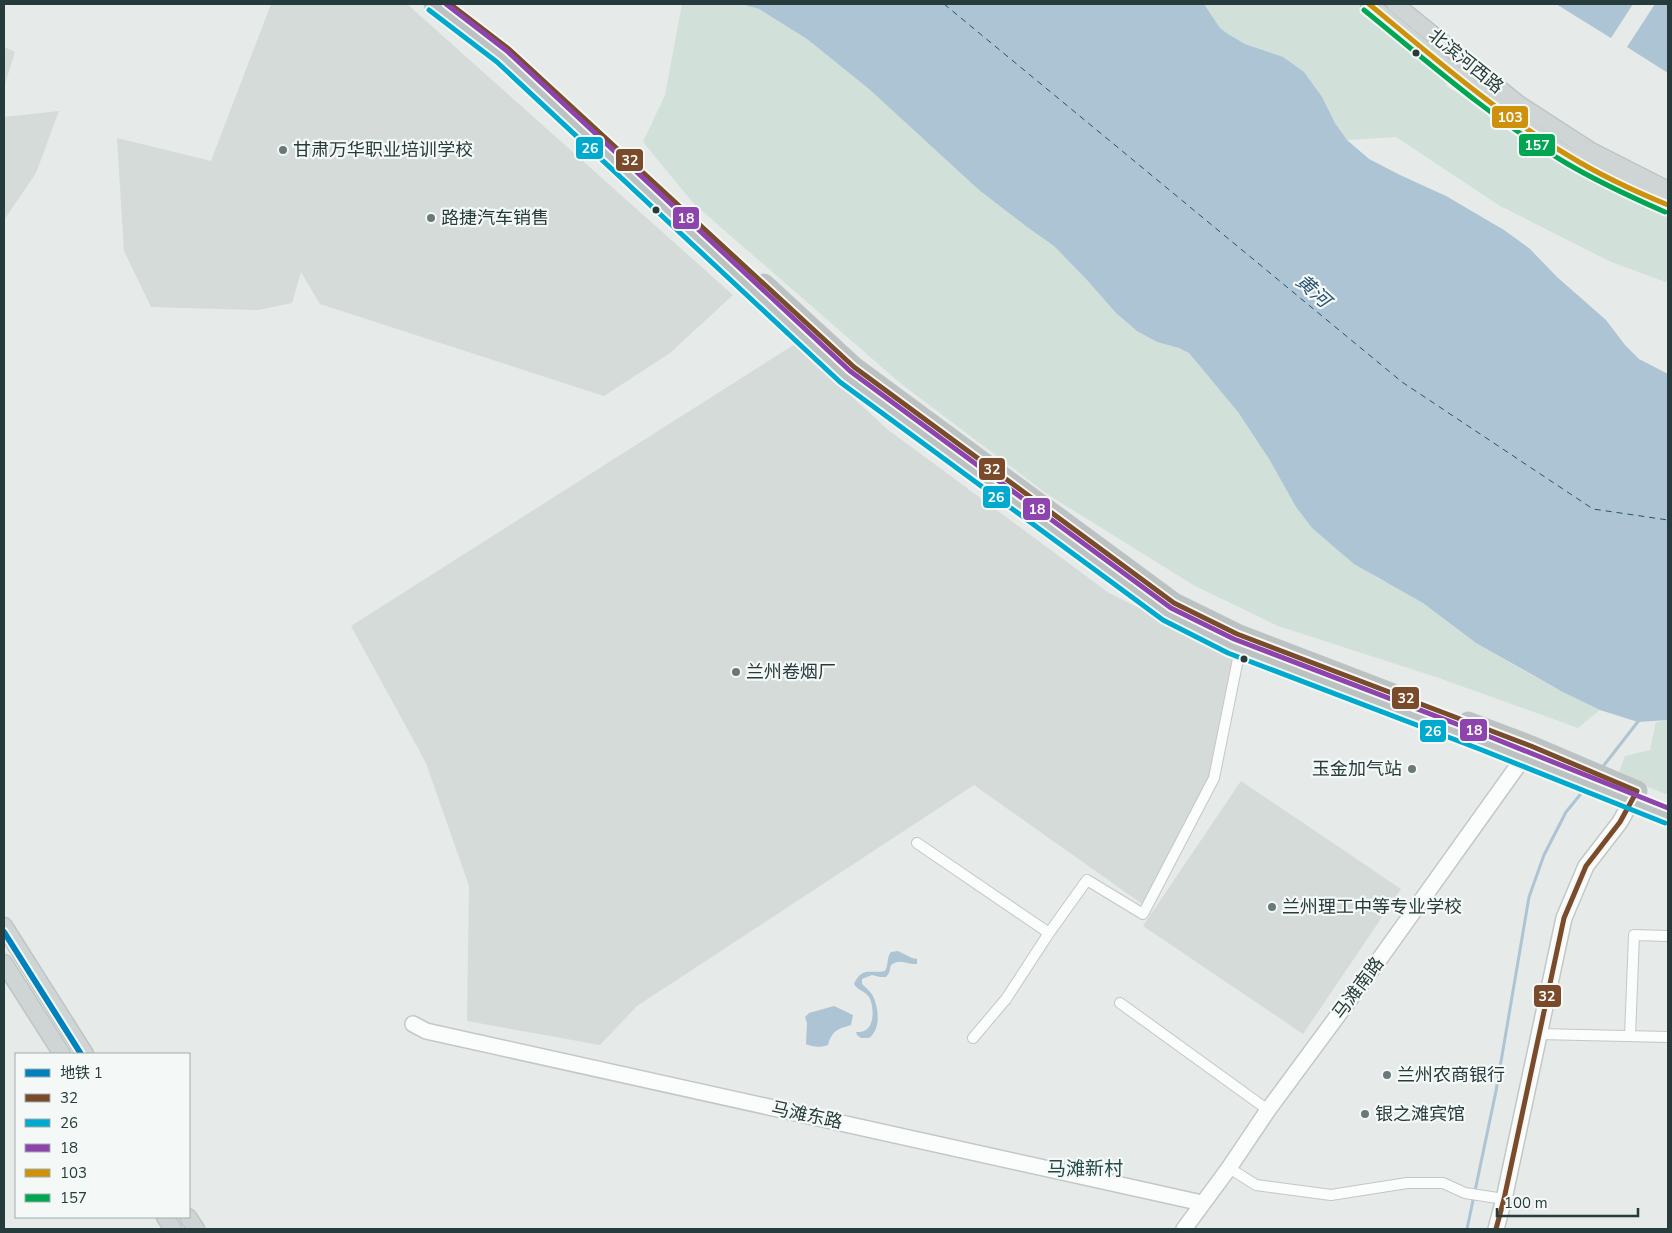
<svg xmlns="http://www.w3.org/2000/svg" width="1672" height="1233" font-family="'Nunito Sans','Noto Sans SC',sans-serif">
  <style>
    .built { fill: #d5dbd9 }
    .green { fill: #d1e1da }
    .water { fill: #acc4d3 }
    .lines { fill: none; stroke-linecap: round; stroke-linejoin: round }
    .stream { stroke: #acc4d3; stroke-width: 3 }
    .ferry { stroke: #275270; stroke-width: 1; stroke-dasharray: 6 5; stroke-linecap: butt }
    .street-casing { stroke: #c3c7c6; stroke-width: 12 }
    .secondary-casing { stroke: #c3c8c7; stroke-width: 18 }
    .primary-casing { stroke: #bec5c5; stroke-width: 19 }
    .highway-casing { stroke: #bec5c5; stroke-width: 21 }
    .street { stroke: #fbfcfc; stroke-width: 10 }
    .secondary { stroke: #fbfcfc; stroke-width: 15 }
    .primary { stroke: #cfd5d5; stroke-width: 16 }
    .highway { stroke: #bcc1c2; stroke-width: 19 }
    .bus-1-casing { stroke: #f4f9f7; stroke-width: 9 }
    .bus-2-casing { stroke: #f4f9f7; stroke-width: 9 }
    .bus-3-casing { stroke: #f4f9f7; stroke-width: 9 }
    .bus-4-casing { stroke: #f4f9f7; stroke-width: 9 }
    .bus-5-casing { stroke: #f4f9f7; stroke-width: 9 }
    .bus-1 { stroke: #7a4b2a; stroke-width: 5 }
    .bus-2 { stroke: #00a9ce; stroke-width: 5 }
    .bus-3 { stroke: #8e44ad; stroke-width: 5 }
    .bus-4 { stroke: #cd910c; stroke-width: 5 }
    .bus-5 { stroke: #00a651; stroke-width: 5 }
    .metro-1-casing { stroke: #f4f9f7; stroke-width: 10 }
    .metro-1 { stroke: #0080bc; stroke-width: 6 }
    .bus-dot { fill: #263b3b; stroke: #f4f9f7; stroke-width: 2 }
    .poi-dot { fill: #697878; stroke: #f4f9f7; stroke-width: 2 }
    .labels { text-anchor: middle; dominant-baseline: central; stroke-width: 4.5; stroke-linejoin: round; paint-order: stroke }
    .street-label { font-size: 18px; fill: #263b3b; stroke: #f4f9f7 }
    .poi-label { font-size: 18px; fill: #263b3b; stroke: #f4f9f7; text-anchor: start }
    .water-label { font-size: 19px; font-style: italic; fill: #275270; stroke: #f4f9f7 }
    .neighbourhood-label { font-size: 19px; fill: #244b4b; stroke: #f4f9f7 }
    .line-badge { stroke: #f4f9f7; stroke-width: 2 }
    .badge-label { font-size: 14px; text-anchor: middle; font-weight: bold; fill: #fff }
  </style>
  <rect width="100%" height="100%" fill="#e6eae9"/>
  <!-- built -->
  <g class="built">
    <path d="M271 4H407L733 295 670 353 604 396 320 304 301 272 292 303 258 310 151 307 124 251 117 138 211 161Z"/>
    <path d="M4 47 15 52 4 87Z"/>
    <path d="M59 111 36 173 4 220V117Z"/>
    <path d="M795 344 887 429 1109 593 1238 657 1214 774 1145 906 974 785 637 1006 600 1045 467 1021 469 886 426 763 351 626Z"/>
    <path d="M1241 781 1401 889 1303 1034 1143 926Z"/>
  </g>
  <!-- green -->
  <g class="green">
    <path d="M682 4H746L759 9 807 39 869 89 979 190 1027 227 1054 246 1087 280 1116 313 1137 331 1157 342 1179 348 1189 353 1238 412 1269 459 1296 507 1312 528 1377 578 1401 589 1423 603 1476 643 1524 671 1600 710 1578 728 1439 678 1278 626 1195 586 1047 494 900 383 694 204 643 142 665 95Z"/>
    <path d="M1204 4H1369L1464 82 1445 85 1602 186 1668 212V283L1611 262 1500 206 1396 137 1347 140 1335 123 1262 50 1245 44 1228 34 1220 28Z"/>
    <path d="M1668 720V795L1618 775 1625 756 1650 750 1656 722Z"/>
  </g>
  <!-- water -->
  <g class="water">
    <path d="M742 4H1204L1220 28 1228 34 1245 44 1283 57 1304 72 1322 97 1335 123 1347 140 1369 159 1400 175 1446 196 1504 230 1530 249 1557 277 1606 320 1625 345 1639 359 1668 374V720L1638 722 1600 710 1563 692 1476 643 1423 603 1354 564 1312 528 1296 507 1269 459 1238 412 1189 353 1179 348 1157 342 1137 331 1116 313 1087 280 1054 246 1027 227 979 190 869 89 807 39 759 9Z"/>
    <path d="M1556 4H1633L1611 38Z"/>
    <path d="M1655 4H1668V73L1627 47Z"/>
    <path d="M898 951 912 958 917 959V964C907 965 900 958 891 965L889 973 886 977H880L872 975 862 979V984C866 988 871 992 873 996 879 1009 881 1029 869 1038H861L857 1035 856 1032C859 1032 862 1032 864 1031 875 1027 874 1005 869 997 865 991 857 990 854 984 862 966 870 974 885 971 889 965 886 958 891 952Z"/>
    <path d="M834 1006 853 1015 851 1025C837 1029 832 1031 828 1045 820 1048 813 1047 806 1044L807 1023 805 1017 809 1013Z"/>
  </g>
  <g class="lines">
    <!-- stream -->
    <g class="stream">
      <path d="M1601 769 1640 719"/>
      <path d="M1467 1229 1496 1091 1529 897 1544 855 1566 812 1584 790"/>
    </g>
    <!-- ferry -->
    <path class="ferry" d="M944 4 1402 382 1593 509 1668 520"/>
    <defs>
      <g id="street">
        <path d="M917 843 1049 933 1006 999 973 1038"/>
        <path d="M1049 933 1087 880 1143 914 1214 778 1240 649"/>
        <path d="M1120 1003 1268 1110"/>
        <path d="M1539 1034 1668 1037"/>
        <path d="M1630 1036 1634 935 1668 936"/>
        <path d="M1229 1168 1256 1185 1331 1195 1407 1183H1443L1465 1193 1504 1199"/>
      </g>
      <g id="secondary">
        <path d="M413 1024 426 1031 1202 1203"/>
        <path d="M1184 1229 1229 1168 1268 1110 1381 957 1529 750"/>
        <path d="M1496 1229 1504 1199 1564 918 1586 866 1620 822 1636 793"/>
      </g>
      <g id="primary">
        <path d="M1369 4C1430 54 1490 105 1556 148 1591 171 1630 189 1668 205"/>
        <path d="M1395 4 1517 103 1591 151 1668 190"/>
        <path d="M4 926 85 1054"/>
        <path d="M4 963 62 1054"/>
        <path d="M165 1217 173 1229"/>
        <path d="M188 1217 196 1229"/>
      </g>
      <g id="highway">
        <path d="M434 4 502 56 845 377 1167 614 1231 646 1485 743 1555 772 1668 816"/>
        <path d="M764 284 854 367 1174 603 1237 634 1391 693"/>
        <path d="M1468 722 1531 746 1637 791"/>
      </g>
    </defs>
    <!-- street casing -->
    <use href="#street" class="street-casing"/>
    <!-- secondary casing -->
    <use href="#secondary" class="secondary-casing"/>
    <!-- primary casing -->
    <use href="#primary" class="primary-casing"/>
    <!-- highway casing -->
    <use href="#highway" class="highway-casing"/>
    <!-- street -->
    <use href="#street" class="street"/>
    <!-- secondary -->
    <use href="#secondary" class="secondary"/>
    <!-- primary -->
    <use href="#primary" class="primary"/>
    <!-- highway -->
    <use href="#highway" class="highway"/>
    <defs>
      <path id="bus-1" d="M450 4 510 50 854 367 1174 603 1237 634 1531 746 1637 791 1620 822 1586 866 1564 918 1504 1199 1496 1229"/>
      <path id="bus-2" d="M429 10 497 62 840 382 1163 620 1228 653 1482 750 1665 823"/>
      <path id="bus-3" d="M446 4 507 51 850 371 1171 608 1234 639 1488 736 1668 808"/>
      <path id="bus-4" d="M1369 4C1433 57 1497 113 1569 156 1600 175 1634 191 1668 205"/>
      <path id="bus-5" d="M1364 10C1429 63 1494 120 1566 163 1598 182 1631 197 1665 212"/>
    </defs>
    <!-- bus-1 casing -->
    <use href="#bus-1" class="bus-1-casing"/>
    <!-- bus-2 casing -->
    <use href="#bus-2" class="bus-2-casing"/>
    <!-- bus-3 casing -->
    <use href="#bus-3" class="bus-3-casing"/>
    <!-- bus-4 casing -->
    <use href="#bus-4" class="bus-4-casing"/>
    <!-- bus-5 casing -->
    <use href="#bus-5" class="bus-5-casing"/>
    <!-- bus-1 -->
    <use href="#bus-1" class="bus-1"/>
    <!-- bus-2 -->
    <use href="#bus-2" class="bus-2"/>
    <!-- bus-3 -->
    <use href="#bus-3" class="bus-3"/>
    <!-- bus-4 -->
    <use href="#bus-4" class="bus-4"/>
    <!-- bus-5 -->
    <use href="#bus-5" class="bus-5"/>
    <defs>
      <path id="metro-1" d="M4 932 81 1054"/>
    </defs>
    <!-- metro-1 casing -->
    <use href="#metro-1" class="metro-1-casing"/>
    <!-- metro-1 -->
    <use href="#metro-1" class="metro-1"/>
  </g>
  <!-- markers -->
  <g class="bus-dot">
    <circle cx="1416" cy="53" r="4.5"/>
    <circle cx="656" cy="210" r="4.5"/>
    <circle cx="1244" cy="659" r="4.5"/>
  </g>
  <g class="poi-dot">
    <circle cx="283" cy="150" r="5"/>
    <circle cx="431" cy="218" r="5"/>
    <circle cx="736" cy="672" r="5"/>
    <circle cx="1412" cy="769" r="5"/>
    <circle cx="1272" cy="907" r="5"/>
    <circle cx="1387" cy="1075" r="5"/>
    <circle cx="1365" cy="1114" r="5"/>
  </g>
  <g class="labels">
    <!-- street labels -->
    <g class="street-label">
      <text transform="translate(1466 61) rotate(39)">北滨河西路</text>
      <text transform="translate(1358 988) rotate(-53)">马滩南路</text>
      <text transform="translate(807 1115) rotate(12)">马滩东路</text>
    </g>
    <!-- poi labels -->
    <g class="poi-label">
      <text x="293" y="150">甘肃万华职业培训学校</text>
      <text x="441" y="218">路捷汽车销售</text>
      <text x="746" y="672">兰州卷烟厂</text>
      <text x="1402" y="769" text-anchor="end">玉金加气站</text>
      <text x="1282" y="907">兰州理工中等专业学校</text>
      <text x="1397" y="1075">兰州农商银行</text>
      <text x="1375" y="1114">银之滩宾馆</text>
    </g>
    <!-- water labels -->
    <g class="water-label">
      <text transform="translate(1313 291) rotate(42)">黄河</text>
    </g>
    <!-- neighbourhood labels -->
    <g class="neighbourhood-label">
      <text x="1085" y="1169">马滩新村</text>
    </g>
  </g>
  <g class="line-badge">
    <rect x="1491" y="105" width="38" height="24" rx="5" fill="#cd910c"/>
    <rect x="1518" y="133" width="38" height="24" rx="5" fill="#00a651"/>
    <rect x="575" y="136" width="29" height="24" rx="5" fill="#00a9ce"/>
    <rect x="615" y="148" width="29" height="24" rx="5" fill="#7a4b2a"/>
    <rect x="672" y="206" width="28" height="24" rx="5" fill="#8e44ad"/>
    <rect x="978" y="457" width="28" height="24" rx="5" fill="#7a4b2a"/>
    <rect x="982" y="485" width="29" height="24" rx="5" fill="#00a9ce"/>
    <rect x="1022" y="497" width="29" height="24" rx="5" fill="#8e44ad"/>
    <rect x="1391" y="686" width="29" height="24" rx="5" fill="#7a4b2a"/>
    <rect x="1459" y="718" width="29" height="24" rx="5" fill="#8e44ad"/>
    <rect x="1419" y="719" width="28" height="24" rx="5" fill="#00a9ce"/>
    <rect x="1533" y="984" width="29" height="24" rx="5" fill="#7a4b2a"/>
  </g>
  <g class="badge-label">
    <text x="1510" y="122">103</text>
    <text x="1537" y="150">157</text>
    <text x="590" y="153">26</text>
    <text x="630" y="165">32</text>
    <text x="686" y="223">18</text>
    <text x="992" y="474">32</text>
    <text x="996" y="502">26</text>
    <text x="1037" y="514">18</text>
    <text x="1406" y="703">32</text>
    <text x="1474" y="735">18</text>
    <text x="1433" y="736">26</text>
    <text x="1547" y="1001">32</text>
  </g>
  <!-- border -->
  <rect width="1672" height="1233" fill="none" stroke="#263b3b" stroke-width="10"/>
  <!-- legend -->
  <rect x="15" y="1053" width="175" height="165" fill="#f4f9f7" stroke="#a2adac"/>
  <rect x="25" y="1069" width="25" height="8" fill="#0080bc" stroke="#a2adac"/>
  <text x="60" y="1078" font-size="15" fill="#263b3b">地铁 1</text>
  <rect x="25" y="1094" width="25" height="8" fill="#7a4b2a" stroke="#a2adac"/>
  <text x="60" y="1103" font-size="15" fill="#263b3b">32</text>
  <rect x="25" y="1119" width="25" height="8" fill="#00a9ce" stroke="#a2adac"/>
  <text x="60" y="1128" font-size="15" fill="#263b3b">26</text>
  <rect x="25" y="1144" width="25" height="8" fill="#8e44ad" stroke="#a2adac"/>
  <text x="60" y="1153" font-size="15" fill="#263b3b">18</text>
  <rect x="25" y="1169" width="25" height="8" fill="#cd910c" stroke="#a2adac"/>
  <text x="60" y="1178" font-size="15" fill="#263b3b">103</text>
  <rect x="25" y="1194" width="25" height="8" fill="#00a651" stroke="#a2adac"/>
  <text x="60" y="1203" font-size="15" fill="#263b3b">157</text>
  <!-- scale -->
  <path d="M1497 1208v8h141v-8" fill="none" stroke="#263b3b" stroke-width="2.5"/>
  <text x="1504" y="1208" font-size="15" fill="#263b3b" stroke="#f4f9f7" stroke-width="4" paint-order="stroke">100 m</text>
</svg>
